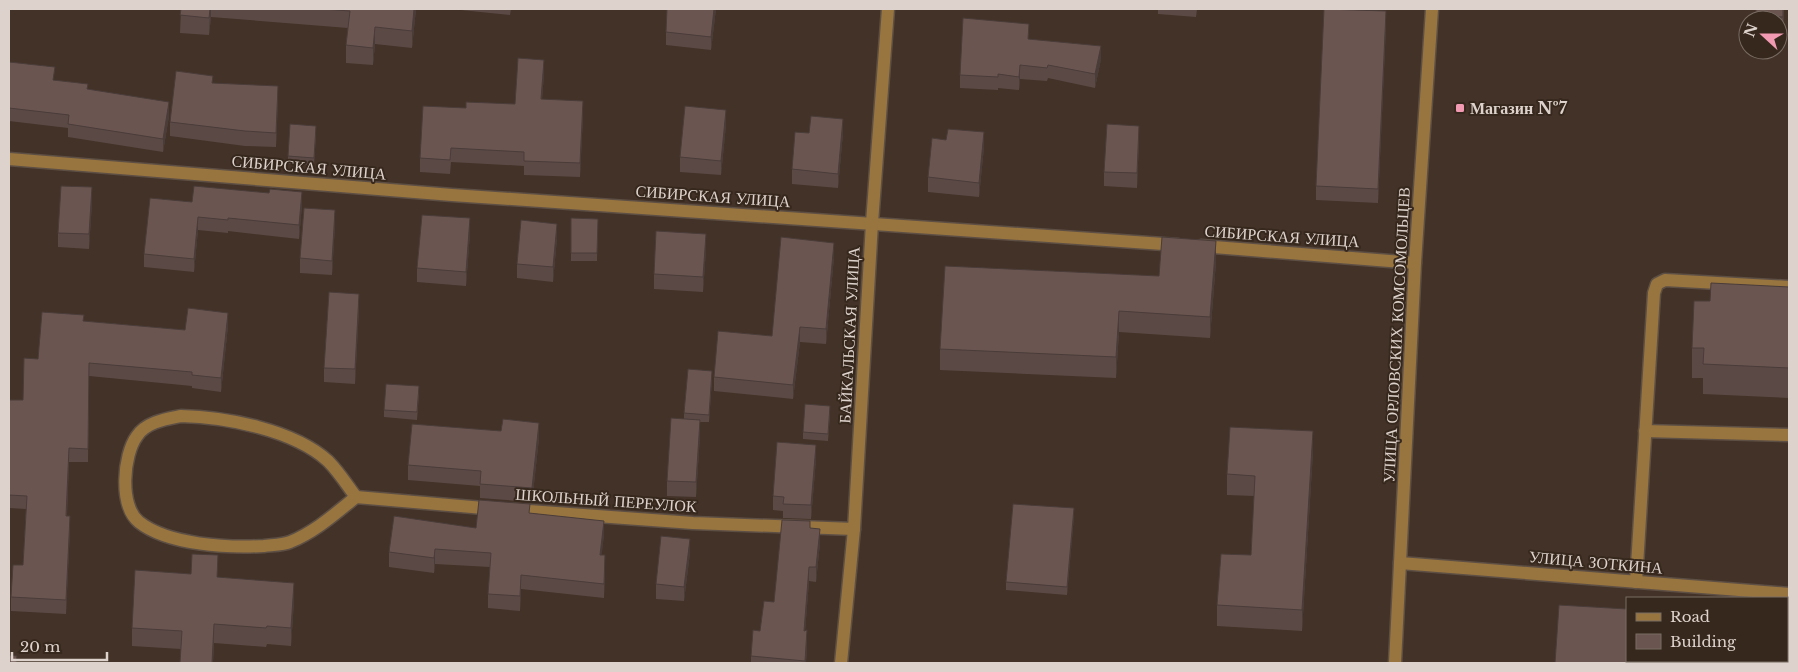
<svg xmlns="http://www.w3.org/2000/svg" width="1798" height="672" font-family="'Libre Baskerville',serif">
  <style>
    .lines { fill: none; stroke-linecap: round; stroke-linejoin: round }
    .minor-casing { stroke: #5e4f45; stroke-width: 15 }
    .minor { stroke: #98753f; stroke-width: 12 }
    .wall { fill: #5b4946 }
    .shaded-wall { fill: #4a3c39 }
    .building { fill: #6a5551; stroke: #4a3c39 }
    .poi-dot { fill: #f19ab2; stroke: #37281d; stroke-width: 2 }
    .labels { text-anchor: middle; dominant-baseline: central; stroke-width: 4; stroke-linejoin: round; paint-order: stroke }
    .poi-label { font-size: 16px; font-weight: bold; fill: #ddd3cc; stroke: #37281d; text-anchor: start }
    .street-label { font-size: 16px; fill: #ddd3cc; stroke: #37281d }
  </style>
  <rect width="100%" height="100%" fill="#423227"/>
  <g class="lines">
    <defs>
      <g id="minor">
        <path d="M9 159 452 195 1178 245"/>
        <path d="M1201 246 1415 263"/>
        <path d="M181 416C226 417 294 430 328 461 339 472 347 485 356 497 336 513 315 532 290 542 283 545 272 545 264 546 228 548 168 545 139 522 119 506 123 455 137 436 146 422 166 419 181 416Z"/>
        <path d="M1645 431 1789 435"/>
        <path d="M356 497 495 509"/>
        <path d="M515 510 693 523 854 529"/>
        <path d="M1400 563 1789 594"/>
        <path d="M1636 582 1654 293 1657 284 1665 280 1789 287"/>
        <path d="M841 663 854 529 872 223 888 9"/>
        <path d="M1395 663 1415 263 1432 9"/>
      </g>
    </defs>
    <!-- minor casing -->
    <use href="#minor" class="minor-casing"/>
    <!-- minor -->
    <use href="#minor" class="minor"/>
  </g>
  <!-- wall -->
  <g class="wall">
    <path d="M181 9H416L412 48 375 44 373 65 346 63V45L348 28 211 17 209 35 180 33Z"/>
    <path d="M451 9H511L510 15Z"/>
    <path d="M716 9 711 50 666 45V32Z"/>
    <path d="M1158 9H1197L1196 17 1158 14Z"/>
    <path d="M1756 9H1784L1783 32 1778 31V20H1756Z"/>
    <path d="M1386 26 1378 203 1316 200V186Z"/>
    <path d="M1029 39 1101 59 1095 88 1048 78 1047 81 1020 79 1019 90 998 88V90L960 88V75Z"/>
    <path d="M9 62 55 81 88 89 169 116 163 152 68 137V128L9 121Z"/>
    <path d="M544 74 542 99 583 115 580 177 524 175V166L451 162 450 174 420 172V158L466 108 515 104Z"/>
    <path d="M213 83 278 100 276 147 245 146 170 136V122Z"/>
    <path d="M726 125 721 175 680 172V157Z"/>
    <path d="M843 133 838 188 792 184V169Z"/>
    <path d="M316 134 314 165 288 164V156Z"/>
    <path d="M1139 140 1137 188 1104 186V172Z"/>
    <path d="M984 147 979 197 928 192V177Z"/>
    <path d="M92 202 89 249 58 247V233Z"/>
    <path d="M192 202 302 205 299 239 228 231V233L198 230 194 272 144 267V254Z"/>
    <path d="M571 218 598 219 597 261H571Z"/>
    <path d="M335 225 332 275 300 273V258Z"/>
    <path d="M470 233 466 286 417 282V268Z"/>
    <path d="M557 238 553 282 517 278V264Z"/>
    <path d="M706 249 703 292 654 289V274Z"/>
    <path d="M834 257 826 344 800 342 793 399 714 391V377L772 336Z"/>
    <path d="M1216 262 1210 338 1119 332 1116 378 940 370V349L1159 276Z"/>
    <path d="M1789 287V398L1703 394V378H1692V348L1710 301Z"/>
    <path d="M359 308 355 384 324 382V368Z"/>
    <path d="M84 321 185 330 228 326 221 392 192 388V386L89 376 88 462H69L67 516 70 529 66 614 11 611V597L23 565 26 509 9 508V400H23L38 359Z"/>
    <path d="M712 379 709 422H700V435L696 497 667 496V481L684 419V413Z"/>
    <path d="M419 394 417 420 384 417V410Z"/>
    <path d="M830 414 828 441 803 439V432Z"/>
    <path d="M539 438 532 502 480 498V486L408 480V465Z"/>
    <path d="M1313 452 1302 631 1217 626V605L1251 555 1254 496 1227 495V474Z"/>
    <path d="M816 459 811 519 783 518V511L773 510V496Z"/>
    <path d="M530 513 604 536 601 555 605 570 604 598 521 589 520 611 488 608V594L490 567 435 564 434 573 389 567V552Z"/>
    <path d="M1074 516 1067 595 1006 590V582Z"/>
    <path d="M810 528 820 543 816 582 809 581 805 631 807 645 806 663H751V656L760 631Z"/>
    <path d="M690 553 684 601 656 599V584Z"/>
    <path d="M218 577 294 601 291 646 267 644 266 647 214 643 213 663H180L181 649 132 646V628Z"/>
  </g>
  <!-- shaded-wall -->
  <g class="shaded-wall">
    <path d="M210 9H211V17L209 35Z"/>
    <path d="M414 9H416L412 48V31Z"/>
    <path d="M714 9H716L711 50V37Z"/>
    <path d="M1386 11V26L1378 203V189Z"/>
    <path d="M375 27V44L373 65V48Z"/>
    <path d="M1101 46V59L1095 88V74Z"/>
    <path d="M544 60V74L541 113V99Z"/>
    <path d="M1020 65V79L1019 90V77Z"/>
    <path d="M278 86V100L276 147V133Z"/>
    <path d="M583 101V115L580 177V163Z"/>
    <path d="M169 102V116L163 152V139Z"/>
    <path d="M726 110V125L721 175V161Z"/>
    <path d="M843 119V133L838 188V174Z"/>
    <path d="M1139 126V140L1137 188V173Z"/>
    <path d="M984 132V147L979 197V183Z"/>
    <path d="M92 187V202L89 249V234Z"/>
    <path d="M302 192V205L299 239V225Z"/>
    <path d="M335 210V225L332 275V261Z"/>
    <path d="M198 217V230L194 272V259Z"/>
    <path d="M470 218V233L466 286V272Z"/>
    <path d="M557 224V238L553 282V267Z"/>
    <path d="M706 234V249L703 292V277Z"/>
    <path d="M1216 241V262L1210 338V317Z"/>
    <path d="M834 243V257L826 344V329Z"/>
    <path d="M359 294V308L355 384V369Z"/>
    <path d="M1119 311V332L1116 378V357Z"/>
    <path d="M228 313V326L221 392V378Z"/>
    <path d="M800 327V342L793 399V385Z"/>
    <path d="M712 371V379L709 422V415Z"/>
    <path d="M700 420V435L696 497V482Z"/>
    <path d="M539 423V438L532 502V488Z"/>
    <path d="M1313 431V452L1302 631V610Z"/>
    <path d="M816 445V459L811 519V505Z"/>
    <path d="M69 448V462L66 529V516Z"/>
    <path d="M1074 508V516L1067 595V587Z"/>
    <path d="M70 516V529L66 614V600Z"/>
    <path d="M604 521V536L600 569V555Z"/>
    <path d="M820 529V543L816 582V567Z"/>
    <path d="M690 539V553L684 601V587Z"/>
    <path d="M435 549V564L434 573V558Z"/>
    <path d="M605 555V570L604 598V584Z"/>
    <path d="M809 567V581L804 646V631Z"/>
    <path d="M521 575V589L520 611V596Z"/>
    <path d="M294 583V601L291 646V628Z"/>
    <path d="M214 624 213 663H212Z"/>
    <path d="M807 630V645L806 663H805Z"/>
  </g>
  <!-- building -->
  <g class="building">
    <path d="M181 9H210L209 18 180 15Z"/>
    <path d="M323 9H414L412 31 375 27 373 48 346 45 350 11Z"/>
    <path d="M667 9H714L711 37 666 32Z"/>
    <path d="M1324 9 1386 11 1378 189 1316 186Z"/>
    <path d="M1756 9H1783V17L1756 16Z"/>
    <path d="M963 18 1029 24 1028 39 1101 46 1095 74 1048 65 1047 68 1020 65 1019 77 998 74V77L960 75Z"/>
    <path d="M518 58 544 60 541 99 583 101 580 163 524 161V152L451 148 450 160 420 158 423 106 466 108V102L515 104Z"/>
    <path d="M9 62 55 67 53 80 88 84 87 89 169 102 163 139 68 124 69 115 9 108Z"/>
    <path d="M176 71 213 76 212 83 278 86 276 133 245 131 170 122Z"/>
    <path d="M685 106 726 110 721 161 680 157Z"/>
    <path d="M811 116 843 119 838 174 792 169 795 132 809 133Z"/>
    <path d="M290 124 316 126 314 158 288 156Z"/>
    <path d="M1107 124 1139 126 1137 173 1104 172Z"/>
    <path d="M948 129 984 132 979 183 928 177 932 138 946 140Z"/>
    <path d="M61 186 92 187 89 234 58 233Z"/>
    <path d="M194 186 269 193 270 189 302 192 299 225 228 218V220L198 217 194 259 144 254 150 198 192 202Z"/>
    <path d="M304 208 335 210 332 261 300 258Z"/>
    <path d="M422 215 470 218 466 272 417 268Z"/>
    <path d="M571 218 598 219 597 253H571Z"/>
    <path d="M521 220 557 224 553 267 517 264Z"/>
    <path d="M656 231 706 234 703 277 654 274Z"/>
    <path d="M781 237 834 243 826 329 800 327 793 385 714 377 718 331 772 336Z"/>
    <path d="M1162 237 1216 241 1210 317 1119 311 1116 357 940 349 945 266 1159 276Z"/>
    <path d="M1711 283 1789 287V368L1703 364 1704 348H1692L1694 301H1710Z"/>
    <path d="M329 292 359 294 355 369 324 368Z"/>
    <path d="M188 308 228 313 221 378 192 375V372L89 363 88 449 69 448 66 516H70L66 600 11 597 13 565H23L27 496 9 495V400H23L24 358 38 359 42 312 84 315 83 321 185 330Z"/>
    <path d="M688 369 712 371 709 415 684 413Z"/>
    <path d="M386 384 419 386 417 412 384 410Z"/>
    <path d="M805 404 830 406 828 434 803 432Z"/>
    <path d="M671 418 700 420 696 482 667 481Z"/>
    <path d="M503 419 539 423 532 488 480 484 481 471 408 465 412 424 501 431Z"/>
    <path d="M1230 427 1313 431 1302 610 1217 605 1221 554 1251 555 1255 476 1227 474Z"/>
    <path d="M777 442 816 445 811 505 783 504 784 497 773 496Z"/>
    <path d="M479 500 530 504 529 513 604 521 600 555H605L604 584 521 575 520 596 488 594 491 553 435 549 434 558 389 552 394 516 476 528Z"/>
    <path d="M1013 504 1074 508 1067 587 1006 582Z"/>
    <path d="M782 520 810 521V528L820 529 816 567H809L804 631 807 630 805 661 751 656 753 630 760 631 764 601 774 602Z"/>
    <path d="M661 536 690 539 684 587 656 584Z"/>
    <path d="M192 554 218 555 217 577 294 583 291 628 267 626 266 628 214 624 212 663H180L182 631 132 628 135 570 191 574Z"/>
    <path d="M1559 605 1627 609V661H1787V618H1789V663H1555Z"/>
    <path d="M9 655 17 656 16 663H9Z"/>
  </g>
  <!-- markers -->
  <rect class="poi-dot" x="1455" y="103" width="10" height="10" rx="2.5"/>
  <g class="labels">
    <!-- poi labels -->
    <g class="poi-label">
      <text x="1470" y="108">Магазин №7</text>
    </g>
    <!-- street labels -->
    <g class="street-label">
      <text transform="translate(309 167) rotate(5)">СИБИРСКАЯ УЛИЦА</text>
      <text transform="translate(713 196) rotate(4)">СИБИРСКАЯ УЛИЦА</text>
      <text transform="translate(1282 236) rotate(4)">СИБИРСКАЯ УЛИЦА</text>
      <text transform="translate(849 335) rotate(-87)">БАЙКАЛЬСКАЯ УЛИЦА</text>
      <text transform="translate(1396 335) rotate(-87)">УЛИЦА ОРЛОВСКИХ КОМСОМОЛЬЦЕВ</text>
      <text transform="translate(606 500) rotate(4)">ШКОЛЬНЫЙ ПЕРЕУЛОК</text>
      <text transform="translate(1596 562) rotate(5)">УЛИЦА ЗОТКИНА</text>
    </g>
  </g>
  <!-- border -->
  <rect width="1798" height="672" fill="none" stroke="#ddd3cc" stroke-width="20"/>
  <!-- legend -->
  <rect x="1626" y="597" width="162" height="65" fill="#37281d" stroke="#796c63"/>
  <rect x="1636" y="613" width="25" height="8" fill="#98753f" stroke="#796c63"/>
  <text x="1670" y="622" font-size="15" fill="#ddd3cc">Road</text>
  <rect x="1636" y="634" width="25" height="15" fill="#6a5551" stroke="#796c63"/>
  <text x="1670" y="647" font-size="15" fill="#ddd3cc">Building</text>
  <!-- north arrow -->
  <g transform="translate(1763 35) rotate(291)"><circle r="24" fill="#37281d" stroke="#796c63"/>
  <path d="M0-4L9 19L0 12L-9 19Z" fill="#f19ab2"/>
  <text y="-8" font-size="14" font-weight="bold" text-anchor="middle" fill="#ddd3cc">N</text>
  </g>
  <!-- scale -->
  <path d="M12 652v8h95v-8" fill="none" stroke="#ddd3cc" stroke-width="2.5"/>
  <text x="20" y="652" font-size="15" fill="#ddd3cc" stroke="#37281d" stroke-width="4" paint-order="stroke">20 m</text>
</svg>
